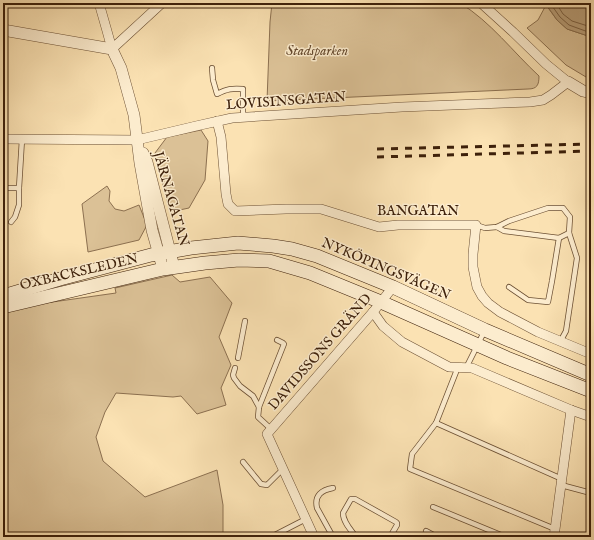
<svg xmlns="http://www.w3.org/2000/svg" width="594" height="540" font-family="'IM FELL English',serif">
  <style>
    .green { fill: #dbc196; stroke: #8c7050 }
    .water { fill: #baa07a; stroke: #886d4d }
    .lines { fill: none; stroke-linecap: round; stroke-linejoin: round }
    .shore { stroke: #7c6042; stroke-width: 1 }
    .service-casing { stroke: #6c5034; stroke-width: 6 }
    .minor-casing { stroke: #6c5034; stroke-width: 10 }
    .tertiary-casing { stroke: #6c5034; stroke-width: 12 }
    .secondary-casing { stroke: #3d200a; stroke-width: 14 }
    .service { stroke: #fcecce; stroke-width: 4.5 }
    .minor { stroke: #fcecce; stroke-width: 9 }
    .tertiary { stroke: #fcecce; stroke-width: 11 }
    .secondary { stroke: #fcecce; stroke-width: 13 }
    .rail { stroke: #3d200a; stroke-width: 3; stroke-dasharray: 7 7; stroke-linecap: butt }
    .labels { text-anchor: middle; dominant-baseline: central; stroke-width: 3; stroke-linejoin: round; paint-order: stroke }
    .park-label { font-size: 14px; font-style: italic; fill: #64482d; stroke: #fcecce }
    .street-label { font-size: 14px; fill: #3d200a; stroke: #fcecce }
  </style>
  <rect width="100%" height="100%" fill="#fbe2b3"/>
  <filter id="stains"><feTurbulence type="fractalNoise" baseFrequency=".005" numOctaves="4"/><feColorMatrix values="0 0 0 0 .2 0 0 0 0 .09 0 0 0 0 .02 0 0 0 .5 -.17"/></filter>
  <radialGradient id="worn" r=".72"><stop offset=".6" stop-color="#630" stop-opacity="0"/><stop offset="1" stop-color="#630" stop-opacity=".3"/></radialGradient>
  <!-- green -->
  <g class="green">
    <path d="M272 3H460C491 22 513 52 539 76 539 85 537 89 528 89L267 101 270 22Z"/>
    <path d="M546 5 557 20 567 29 591 37V80L566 65 527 28 538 20Z"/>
    <path d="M201 130 208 141 205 180 189 208 170 212 155 153 167 137Z"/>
    <path d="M107 186 110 191 109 201 115 209 124 211 139 205 147 225 139 240 88 252 82 204Z"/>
    <path d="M172 275 180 282 210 277 232 303 219 337 231 365 221 388 226 405 197 414 181 396 173 397 116 393 105 412 96 437 103 461 145 497 217 470 223 505V537H3V309L116 293 115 288Z"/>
  </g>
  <!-- water -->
  <path class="water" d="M545 3H591V37L567 29 557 20Z"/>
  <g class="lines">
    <!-- shore -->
    <g class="shore">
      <path d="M550 3 560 17 569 25 591 33"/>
      <path d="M556 3 563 14 572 21 591 27"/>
    </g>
    <defs>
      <g id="service">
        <path d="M212 68 213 80 217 94C227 89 232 88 243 89V117"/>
        <path d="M3 188H19"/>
        <path d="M11 222 15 217 19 205V188L22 139"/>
        <path d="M476 225 485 228 497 227 509 221 548 208H563L570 217 569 233 577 258 566 331 560 342"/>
        <path d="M497 227 504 231 559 238 569 233"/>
        <path d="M509 287 528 300 548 302 552 281 559 238"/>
        <path d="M238 358 245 321"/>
        <path d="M458 367 436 423 412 454 410 469 555 529"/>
        <path d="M235 368 233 375 234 378 240 386 253 396 259 407"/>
        <path d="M466 368 484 332"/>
        <path d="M436 423 562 479"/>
        <path d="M271 429 258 417 259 407 284 344 283 343 277 340"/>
        <path d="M243 462 261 484 267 485 283 469"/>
        <path d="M561 485 591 493"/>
        <path d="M433 507 501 535 510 537"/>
        <path d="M426 531 437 537"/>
        <path d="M271 537 306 519"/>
        <path d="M333 537 317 508C314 495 322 490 333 488"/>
        <path d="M356 537C351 530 343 522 343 513L351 499H355L396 522 397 523V525L390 537"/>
      </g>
      <g id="minor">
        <path d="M99 3 107 31 112 49 162 3"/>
        <path d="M217 121 221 137 226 194 228 204 235 211 286 209H321L379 227 398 225H476L473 254V267L477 287 482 296 488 303 500 312 538 332 591 354"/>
        <path d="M3 139 137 140 196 126 232 118 402 107 530 102 543 100 551 95 568 82 546 64 513 32 481 3"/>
        <path d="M373 312 383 326 402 342 449 367 472 368 571 410 591 417"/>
        <path d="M314 537 267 434 373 312 393 287"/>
        <path d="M554 537 571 410"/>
      </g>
      <g id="tertiary">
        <path d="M3 30 112 49 121 68 134 115 140 163 152 230 163 269"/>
        <path d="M568 82 583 91 591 93"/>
        <path d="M143 153 147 162 174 267"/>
      </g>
      <g id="secondary">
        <path d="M3 296 60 279 151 255 191 248 238 243 273 246 292 249 317 256 393 287 485 330 591 375"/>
        <path d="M3 307 163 269 205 263 239 260 269 261 310 273 381 302 507 358 591 391"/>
      </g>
    </defs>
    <!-- service casing -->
    <use href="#service" class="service-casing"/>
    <!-- minor casing -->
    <use href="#minor" class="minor-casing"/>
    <!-- tertiary casing -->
    <use href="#tertiary" class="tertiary-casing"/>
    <!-- secondary casing -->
    <use href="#secondary" class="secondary-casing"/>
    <!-- service -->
    <use href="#service" class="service"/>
    <!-- minor -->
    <use href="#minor" class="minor"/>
    <!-- tertiary -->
    <use href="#tertiary" class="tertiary"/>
    <!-- secondary -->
    <use href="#secondary" class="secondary"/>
    <!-- rail -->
    <g class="rail">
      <path d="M377 149 591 144"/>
      <path d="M377 157 591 151"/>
    </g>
  </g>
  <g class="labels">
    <!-- park labels -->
    <g class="park-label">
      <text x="317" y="51">Stadsparken</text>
    </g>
    <!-- street labels -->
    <g class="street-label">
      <text transform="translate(286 101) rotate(-4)">LOVISINSGATAN</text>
      <text transform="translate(171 199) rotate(74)">JÄRNAGATAN</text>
      <text x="418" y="211">BANGATAN</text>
      <text transform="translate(386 269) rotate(23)">NYKÖPINGSVÄGEN</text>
      <text transform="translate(79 272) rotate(-13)">OXBACKSLEDEN</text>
      <text transform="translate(320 352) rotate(-49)">DAVIDSSONS GRÄND</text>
    </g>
  </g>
  <!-- margin -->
  <rect width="594" height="540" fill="none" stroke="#fbe2b3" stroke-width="16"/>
  <rect x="4" y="4" width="586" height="532" fill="none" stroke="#3d200a" stroke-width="2"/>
  <rect x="8" y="8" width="578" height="524" fill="none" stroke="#3d200a"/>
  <rect width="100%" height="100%" filter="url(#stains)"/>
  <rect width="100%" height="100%" fill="url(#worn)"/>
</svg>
